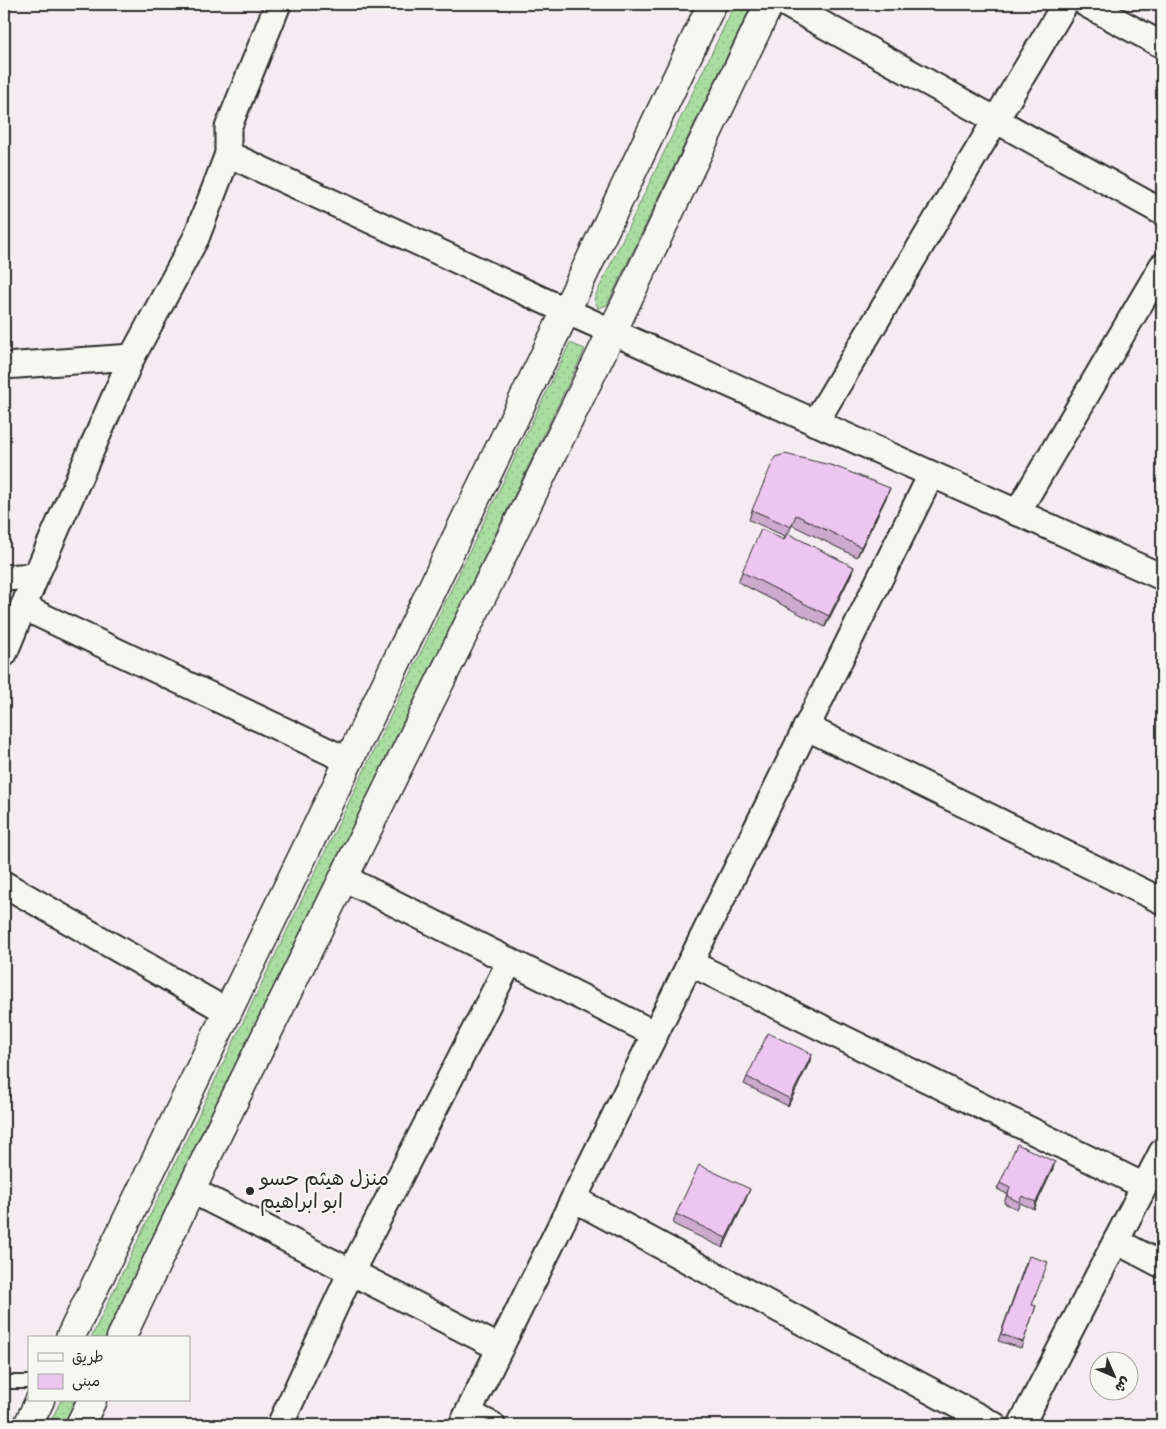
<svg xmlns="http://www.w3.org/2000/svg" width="1166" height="1429" font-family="'Indie Flower','Playpen Sans Arabic',sans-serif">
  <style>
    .grass { fill: url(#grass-dots); stroke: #6a8466 }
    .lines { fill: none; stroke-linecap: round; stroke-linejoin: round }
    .lane-casing { stroke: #2b2b2b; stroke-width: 16 }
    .street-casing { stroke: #2b2b2b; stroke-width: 29 }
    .secondary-casing { stroke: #2b2b2b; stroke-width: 31 }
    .lane { stroke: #f6f6f2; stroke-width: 12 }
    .street { stroke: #f6f6f2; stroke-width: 25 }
    .secondary { stroke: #f6f6f2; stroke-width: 28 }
    .wall { fill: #ccaace; stroke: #2b2b2b }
    .shaded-wall { fill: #a68ba7; stroke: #2b2b2b }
    .building { fill: #edc6ef; stroke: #2b2b2b }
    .poi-dot { fill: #2b2b2b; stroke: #f6f6f2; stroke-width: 2 }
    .labels { text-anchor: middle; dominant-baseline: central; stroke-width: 4; stroke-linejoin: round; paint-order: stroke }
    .poi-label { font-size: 20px; fill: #2b2b2b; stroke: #f6f6f2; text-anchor: start }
  </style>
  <defs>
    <pattern id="grass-dots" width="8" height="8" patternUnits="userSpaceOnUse" patternTransform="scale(1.25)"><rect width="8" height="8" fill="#aadea0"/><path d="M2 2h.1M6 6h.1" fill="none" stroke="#92bf8a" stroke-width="1.8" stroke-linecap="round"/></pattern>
  </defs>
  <rect width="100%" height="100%" fill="#f4ecf1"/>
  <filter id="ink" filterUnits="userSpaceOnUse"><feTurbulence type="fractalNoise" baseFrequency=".02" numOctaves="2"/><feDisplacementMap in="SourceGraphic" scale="10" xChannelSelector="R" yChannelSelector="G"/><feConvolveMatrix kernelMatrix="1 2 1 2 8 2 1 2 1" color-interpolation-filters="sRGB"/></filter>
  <g filter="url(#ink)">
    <!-- grass -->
    <g class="grass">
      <path d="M735 4H752L607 305 598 308 594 299Z"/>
      <path d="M570 343 585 349 107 1338H91Z"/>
      <path d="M61 1400H77L65 1425H49Z"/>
    </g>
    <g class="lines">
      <defs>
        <path id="lane" d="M4 1382H29"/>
        <g id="street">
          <path d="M278 4 228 128V154L566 311 1162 577"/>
          <path d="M786 4 1162 212"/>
          <path d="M1086 4 1162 45"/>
          <path d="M4 366 132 357 196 238 228 154"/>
          <path d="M815 423 1065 4"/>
          <path d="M1017 513 1162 266"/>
          <path d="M4 578 36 576"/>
          <path d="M23 607 349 761"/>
          <path d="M4 654 36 576 132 357"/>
          <path d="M806 727 1162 901"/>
          <path d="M344 878 655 1034"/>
          <path d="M4 884 228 1012"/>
          <path d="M690 963 1144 1186"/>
          <path d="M191 1190 500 1348"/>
          <path d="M574 1199 994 1425"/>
          <path d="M1116 1241 1162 1265"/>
          <path d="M468 1413 492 1425"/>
          <path d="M280 1425 351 1272 510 961"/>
          <path d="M462 1425 931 475"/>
          <path d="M1021 1425 1162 1152"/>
        </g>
        <g id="secondary">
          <path d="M70 1338 566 311 712 4"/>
          <path d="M121 1338 219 1131 612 332 769 4"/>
          <path d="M28 1425 40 1400"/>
          <path d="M80 1425 92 1400"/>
        </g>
      </defs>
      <!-- lane casing -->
      <use href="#lane" class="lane-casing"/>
      <!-- street casing -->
      <use href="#street" class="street-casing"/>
      <!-- secondary casing -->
      <use href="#secondary" class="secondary-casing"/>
      <!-- lane -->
      <use href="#lane" class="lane"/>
      <!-- street -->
      <use href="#street" class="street"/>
      <!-- secondary -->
      <use href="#secondary" class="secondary"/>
    </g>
    <!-- wall -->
    <g class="wall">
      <path d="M890 488 886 498 857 557 792 525 788 534 854 567 850 577 825 627 738 582 742 572 784 540 785 536 749 520 752 510Z"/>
      <path d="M812 1054 810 1061 788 1106 744 1084 747 1077Z"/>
      <path d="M1053 1169 1034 1209 1020 1203 1017 1209 1004 1203 1007 1194 997 1189 1000 1183Z"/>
      <path d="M746 1199 723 1248 673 1224 676 1214Z"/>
      <path d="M1026 1262 1032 1305 1036 1306 1021 1348 998 1341Z"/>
    </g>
    <!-- shaded-wall -->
    <g class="shaded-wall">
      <path d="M890 488 886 498 857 557 861 547Z"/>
      <path d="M854 567 850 577 825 627 829 616Z"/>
      <path d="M812 1054 810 1061 788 1106 790 1099Z"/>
      <path d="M1055 1162 1053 1169 1034 1209 1036 1202Z"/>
      <path d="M750 1189 746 1199 723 1248 726 1238Z"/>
    </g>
    <!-- building -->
    <g class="building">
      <path d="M785 454 834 466 890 488 861 547 796 515 791 527 752 510 775 457Z"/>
      <path d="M761 529 784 540 787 533 854 567 829 616 742 572Z"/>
      <path d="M768 1033 812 1054 790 1099 747 1077Z"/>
      <path d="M1017 1144 1055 1162 1036 1202 1022 1196 1019 1202 1007 1196 1010 1188 1000 1183Z"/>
      <path d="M699 1165 750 1189 726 1238 676 1214Z"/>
      <path d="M1029 1256 1048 1262 1032 1305 1036 1306 1023 1342 1001 1334Z"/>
    </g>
  </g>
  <!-- markers -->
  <circle class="poi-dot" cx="250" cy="1191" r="5"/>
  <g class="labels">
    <!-- poi labels -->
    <g class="poi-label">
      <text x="260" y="1180">منزل هيثم حسو<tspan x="260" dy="23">ابو ابراهيم</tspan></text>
    </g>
  </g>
  <!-- margin -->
  <rect width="1166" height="1429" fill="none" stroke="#f6f6f2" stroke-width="20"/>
  <rect x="10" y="10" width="1146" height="1409" fill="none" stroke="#2b2b2b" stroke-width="2" filter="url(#ink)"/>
  <!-- legend -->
  <rect x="28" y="1336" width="162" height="65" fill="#f6f6f2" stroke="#a5a5a2"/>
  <rect x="38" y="1353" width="25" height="8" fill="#f6f6f2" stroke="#a5a5a2"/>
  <text x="72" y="1362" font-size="15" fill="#2b2b2b">طريق</text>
  <rect x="38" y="1374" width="25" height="15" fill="#edc6ef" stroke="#a5a5a2"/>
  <text x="72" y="1386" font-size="15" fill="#2b2b2b">مبنى</text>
  <!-- north arrow -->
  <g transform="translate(1114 1376) rotate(135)"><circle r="24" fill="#f6f6f2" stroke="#a5a5a2"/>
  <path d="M0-4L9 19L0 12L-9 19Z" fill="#2b2b2b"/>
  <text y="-8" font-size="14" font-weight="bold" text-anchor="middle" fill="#2b2b2b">ش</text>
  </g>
</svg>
